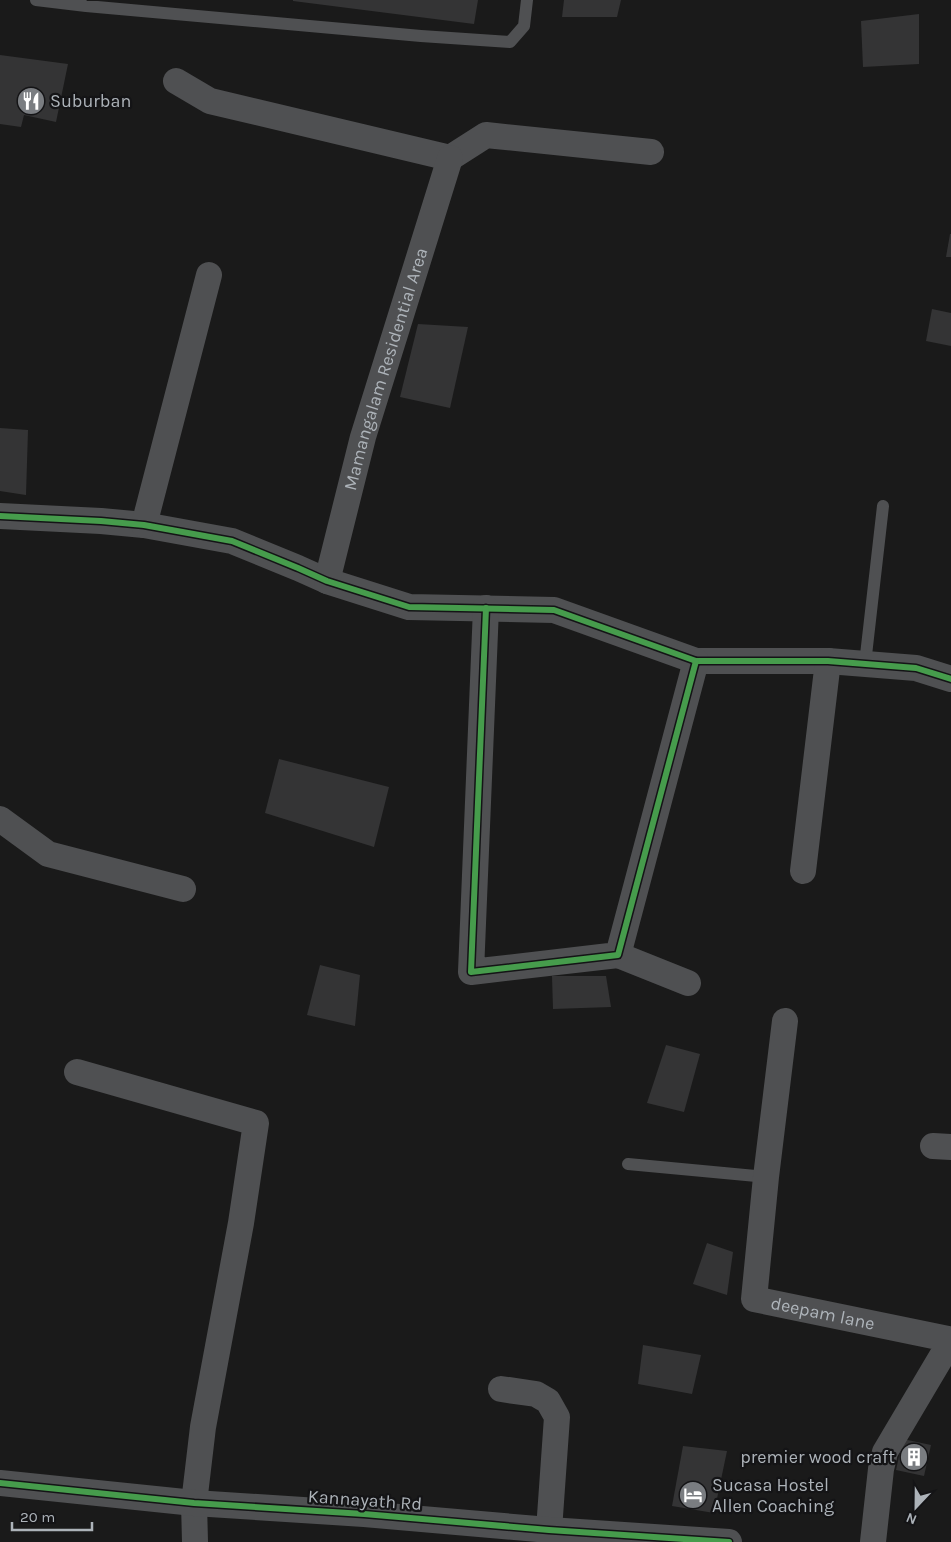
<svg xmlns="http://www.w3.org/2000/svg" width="951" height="1542" font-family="Karla,sans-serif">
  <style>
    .building { fill: #343435 }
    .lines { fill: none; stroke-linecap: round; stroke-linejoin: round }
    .service { stroke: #4f5052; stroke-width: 12 }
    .minor { stroke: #4f5052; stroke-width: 26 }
    .cycleway-casing { stroke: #141416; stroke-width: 9 }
    .cycleway { stroke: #469c4c; stroke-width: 6 }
    .labels { text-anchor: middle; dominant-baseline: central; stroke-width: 4.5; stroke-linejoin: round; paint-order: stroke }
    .poi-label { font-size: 18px; fill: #adb3b9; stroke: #141416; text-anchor: start }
    .street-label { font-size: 18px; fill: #adb3b9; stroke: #141416 }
  </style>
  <rect width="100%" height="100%" fill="#1a1a1a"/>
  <!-- building -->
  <g class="building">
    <path d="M293 0H478L474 24 293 1Z"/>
    <path d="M564 0H621L617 17H562Z"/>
    <path d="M919 14V64L863 67 861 21Z"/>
    <path d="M0 55 68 64 56 122 24 115 21 127 0 124Z"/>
    <path d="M950 234H951V257H946Z"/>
    <path d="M932 309 951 313V346L926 341Z"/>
    <path d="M418 324 468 327 450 408 400 397Z"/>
    <path d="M0 428 28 430 26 495 0 491Z"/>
    <path d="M279 759 389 787 374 847 265 813Z"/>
    <path d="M320 965 360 975 355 1026 307 1015Z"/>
    <path d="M552 976H606L611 1007 553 1009Z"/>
    <path d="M666 1045 700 1054 684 1112 647 1103Z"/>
    <path d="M707 1243 733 1252 727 1295 693 1284Z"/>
    <path d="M643 1345 701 1355 692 1394 638 1384Z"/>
    <path d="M903 1439 931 1445 924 1476 896 1470Z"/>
    <path d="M683 1446 727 1451 714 1513 672 1506Z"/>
  </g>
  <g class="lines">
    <!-- service -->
    <g class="service">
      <path d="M36 0 86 6 421 36 510 42 524 26 527 0"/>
      <path d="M865 664 883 506"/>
      <path d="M628 1164 766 1177"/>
    </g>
    <!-- minor -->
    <g class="minor">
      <path d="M176 81 210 101 450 158 486 135 651 152"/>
      <path d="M0 516 101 521 144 525 232 541 298 568 327 581 409 607 554 610 696 661H828L916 668 951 679"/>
      <path d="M144 525 209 275"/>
      <path id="s1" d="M327 581 363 437 450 158"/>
      <path d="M486 608 471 972 618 955 696 661"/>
      <path d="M0 819 48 854 183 889"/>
      <path d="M803 871 828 661"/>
      <path d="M618 955 688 983"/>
      <path id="s2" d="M785 1021 766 1177 754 1299 948 1339 946 1349 885 1452 881 1469 873 1542"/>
      <path d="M77 1072 256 1123 241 1223 203 1427 194 1503 195 1542"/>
      <path d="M933 1146 951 1147"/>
      <path d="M501 1389 536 1394 548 1401 557 1417 549 1530"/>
      <path d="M0 1483 194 1503 364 1514 549 1530 729 1542"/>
    </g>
    <defs>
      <g id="cycleway">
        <path d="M0 516 101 521 144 525 232 541 298 568 327 581 409 607 554 610 696 661H828L916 668 951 679"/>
        <path d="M486 608 471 972 618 955 696 661"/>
        <path d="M0 1483 194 1503 364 1514 549 1530 729 1542"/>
      </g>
    </defs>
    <!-- cycleway casing -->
    <use href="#cycleway" class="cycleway-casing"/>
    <!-- cycleway -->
    <use href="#cycleway" class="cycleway"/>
  </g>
  <!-- icons -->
  <defs>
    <symbol id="restaurant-disc" viewBox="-11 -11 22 22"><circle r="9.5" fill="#7a7d81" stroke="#141416"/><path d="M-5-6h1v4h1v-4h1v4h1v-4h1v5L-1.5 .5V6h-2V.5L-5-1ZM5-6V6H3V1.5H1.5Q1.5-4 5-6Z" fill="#fff"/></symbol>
    <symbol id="building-disc" viewBox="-11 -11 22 22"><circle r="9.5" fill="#7a7d81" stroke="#141416"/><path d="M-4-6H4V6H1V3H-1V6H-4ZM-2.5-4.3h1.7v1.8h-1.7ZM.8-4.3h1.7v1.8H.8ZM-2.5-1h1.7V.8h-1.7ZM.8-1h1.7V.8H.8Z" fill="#fff"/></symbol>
    <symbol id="hotel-disc" viewBox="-11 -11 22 22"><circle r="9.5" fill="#7a7d81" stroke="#141416"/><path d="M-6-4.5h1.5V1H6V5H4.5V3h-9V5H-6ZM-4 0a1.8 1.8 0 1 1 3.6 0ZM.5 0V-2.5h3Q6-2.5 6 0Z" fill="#fff"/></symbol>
  </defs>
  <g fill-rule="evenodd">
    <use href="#restaurant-disc" x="15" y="85" width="32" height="32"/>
    <use href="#building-disc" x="898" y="1441" width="32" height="32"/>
    <use href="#hotel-disc" x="677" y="1479" width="32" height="32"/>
  </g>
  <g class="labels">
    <!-- poi labels -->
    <g class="poi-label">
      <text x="50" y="101">Suburban</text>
      <text x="895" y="1457" text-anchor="end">premier wood craft</text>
      <text x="712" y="1485">Sucasa Hostel<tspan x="712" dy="21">Allen Coaching</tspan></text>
    </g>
    <!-- street labels -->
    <g class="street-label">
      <text stroke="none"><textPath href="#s1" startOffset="220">Mamangalam Residential Area</textPath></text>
      <text stroke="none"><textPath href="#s2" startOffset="350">deepam lane</textPath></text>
      <text transform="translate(365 1500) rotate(4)">Kannayath Rd</text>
    </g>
  </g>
  <!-- north arrow -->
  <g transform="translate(916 1507) rotate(202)" stroke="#141416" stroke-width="4" paint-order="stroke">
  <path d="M0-4L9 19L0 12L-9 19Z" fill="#adb3b9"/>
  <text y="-8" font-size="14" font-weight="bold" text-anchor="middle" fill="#adb3b9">N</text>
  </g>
  <!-- scale -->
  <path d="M12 1522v8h80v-8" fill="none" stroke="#adb3b9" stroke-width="2.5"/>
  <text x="20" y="1522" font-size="15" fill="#adb3b9" stroke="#141416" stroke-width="4" paint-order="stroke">20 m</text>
</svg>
